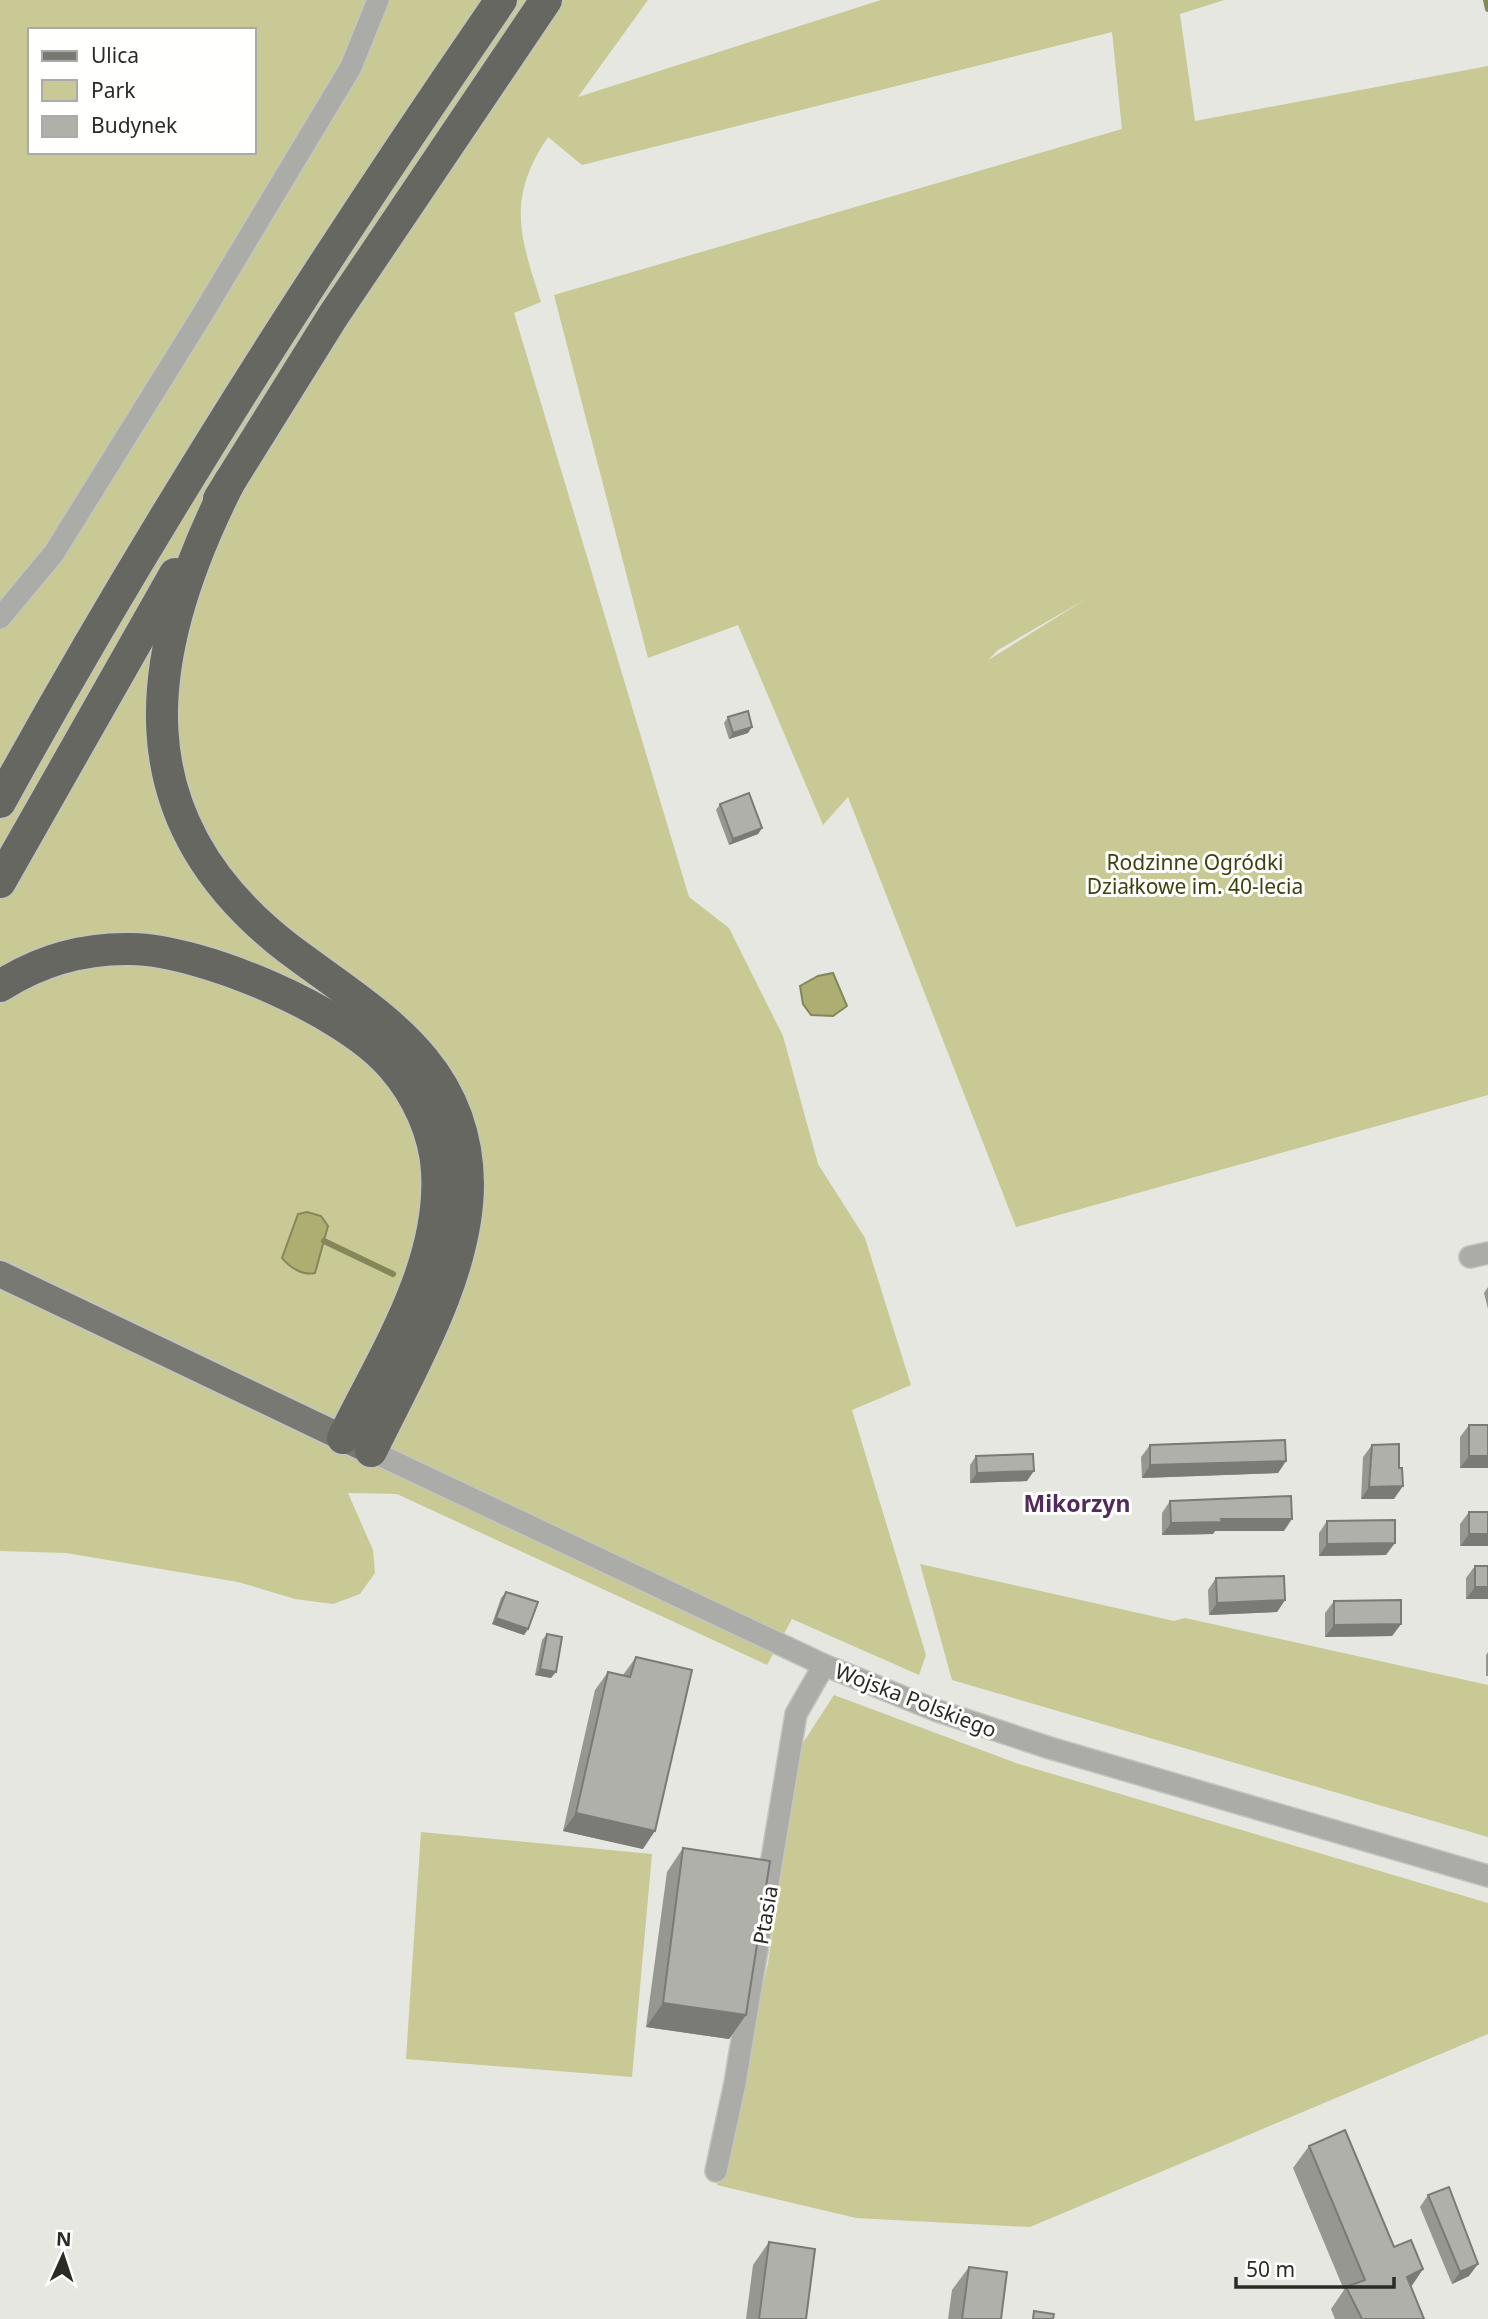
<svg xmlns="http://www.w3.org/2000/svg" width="1488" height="2319" font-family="'Noto Sans',sans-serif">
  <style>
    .green { fill: #c8c994; fill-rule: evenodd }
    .water { fill: #adae71; stroke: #86865b; stroke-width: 2 }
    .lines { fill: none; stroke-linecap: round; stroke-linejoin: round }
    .stream { stroke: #86865b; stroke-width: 6 }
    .minor-casing { stroke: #c4c5bf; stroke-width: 24 }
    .major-casing { stroke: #c4c5bf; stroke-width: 30 }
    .highway-casing { stroke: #c4c5bf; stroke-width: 35 }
    .minor { stroke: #ababa8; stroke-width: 21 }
    .major { stroke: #797974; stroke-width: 26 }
    .highway { stroke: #676762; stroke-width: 32 }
    .wall { fill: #969791 }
    .shaded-wall { fill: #7a7b76 }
    .building { fill: #afb0a9; stroke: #7a7b76; stroke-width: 2 }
    .labels { text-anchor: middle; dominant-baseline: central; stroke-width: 6; stroke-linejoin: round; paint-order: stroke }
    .park-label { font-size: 21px; fill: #404010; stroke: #fffffe }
    .street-label { font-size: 21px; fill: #2a2a27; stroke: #fffffe }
    .neighbourhood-label { font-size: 23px; font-weight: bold; fill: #53295e; stroke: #fffffe }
  </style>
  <rect width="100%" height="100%" fill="#e6e7e0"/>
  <!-- green -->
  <g class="green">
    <path d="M0 0H648L578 97 881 0H1224L1180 14 1195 121 1488 66V1095L1016 1227 848 797 823 825 738 625 648 658 554 295 1122 129 1112 32 582 165 548 137C506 199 520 236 541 302L514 313 689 897 729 928 783 1036 818 1164 865 1238 911 1385 852 1410 926 1655 919 1675 792 1619 767 1665 397 1494 348 1493 373 1550 375 1573 360 1594 333 1604 295 1599 238 1582 66 1553 0 1551ZM30 30H254V152H30ZM1086 599 990 659H989L998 650Z"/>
    <path d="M920 1564 1174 1621 1185 1618 1488 1685V1837L952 1680Z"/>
    <path d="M834 1695 1019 1764 1488 1903V2034L1030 2227 856 2218 717 2185 768 1963 799 1749Z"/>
    <path d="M421 1832 652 1854 632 2077 406 2059Z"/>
  </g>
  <!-- water -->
  <g class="water">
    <path d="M833 973 847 1006 833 1016 811 1015 803 1004 800 986 818 976Z"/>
    <path d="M307 1212 321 1216 328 1226 315 1273C303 1276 289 1267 282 1258L298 1214Z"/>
  </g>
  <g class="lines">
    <!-- stream -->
    <g class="stream">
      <path d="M1486 0 1488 9"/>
      <path d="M324 1241 393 1274"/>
    </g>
    <defs>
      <g id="minor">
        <path d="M0 618 54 553 202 315 351 67 378 0"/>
        <path d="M1470 1257 1488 1253"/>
        <path d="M371 1451 824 1665 935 1710 1050 1748 1488 1876"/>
        <path d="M716 2171 735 2083 796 1714 824 1665"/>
      </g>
      <path id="major" d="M0 1274 362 1447"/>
      <g id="highway">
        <path d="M230 481C142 654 118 818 289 949 374 1013 467 1061 468 1184 468 1274 410 1371 371 1451"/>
        <path d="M219 499 333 316 546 0"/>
        <path d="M0 802C152 525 322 260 501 0"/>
        <path d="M0 882 175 574"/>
        <path d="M0 986C39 961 84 948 131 949 203 950 345 1011 392 1066 417 1094 435 1134 437 1171 443 1266 383 1356 343 1438"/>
      </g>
    </defs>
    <!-- minor casing -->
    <use href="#minor" class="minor-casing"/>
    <!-- major casing -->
    <use href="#major" class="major-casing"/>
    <!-- highway casing -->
    <use href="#highway" class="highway-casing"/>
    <!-- minor -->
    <use href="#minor" class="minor"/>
    <!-- major -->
    <use href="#major" class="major"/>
    <!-- highway -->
    <use href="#highway" class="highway"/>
  </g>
  <!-- wall -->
  <g class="wall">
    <path d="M728 717 748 733 729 739 724 723Z"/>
    <path d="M720 804 762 828 758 834 729 845 716 810Z"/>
    <path d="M1488 1287V1309L1484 1293Z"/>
    <path d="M1469 1425 1488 1468H1460V1437Z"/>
    <path d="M1150 1445 1286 1461 1278 1473 1142 1478 1141 1457Z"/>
    <path d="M1372 1445 1394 1499H1361L1363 1457Z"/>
    <path d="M976 1456 1027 1481 970 1483V1465Z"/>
    <path d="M1170 1501 1284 1531H1215L1213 1534 1162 1535V1513Z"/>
    <path d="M1469 1512H1488L1460 1546V1524Z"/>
    <path d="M1327 1521 1386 1555 1319 1556V1533Z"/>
    <path d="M1475 1566H1488V1599H1466V1578Z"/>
    <path d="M1216 1578 1285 1600 1277 1612 1209 1615 1208 1590Z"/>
    <path d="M506 1592 528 1629 524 1635 492 1624 501 1598Z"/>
    <path d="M1334 1601 1401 1624 1392 1636 1325 1637V1613Z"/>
    <path d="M547 1634 551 1678 535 1675 542 1640Z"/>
    <path d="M1488 1652V1676H1486V1655Z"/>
    <path d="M636 1657 643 1849 563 1831 595 1690 608 1672 623 1675Z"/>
    <path d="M683 1848 746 2015 729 2039 646 2027 667 1872Z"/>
    <path d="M1309 2146 1394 2247 1423 2269 1411 2287 1425 2319H1335L1331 2309 1344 2290 1293 2168Z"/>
    <path d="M1428 2195 1469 2276 1452 2284 1420 2207Z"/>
    <path d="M769 2242 806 2319H746L753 2265Z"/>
    <path d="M969 2267 1001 2319H948L952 2290Z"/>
  </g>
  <!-- shaded-wall -->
  <g class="shaded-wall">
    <path d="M752 727 748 733 729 739 733 733Z"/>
    <path d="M762 828 758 834 729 845 733 839Z"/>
    <path d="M1469 1456H1488V1468H1460Z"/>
    <path d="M1286 1461 1278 1473 1142 1478 1150 1465Z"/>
    <path d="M1034 1471 1027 1481 970 1483 977 1473Z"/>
    <path d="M1403 1486 1394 1499H1361L1369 1487Z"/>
    <path d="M1221 1519H1292L1284 1531H1215L1213 1534 1162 1535 1171 1523Z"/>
    <path d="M1469 1534H1488V1546H1460Z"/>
    <path d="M1395 1543 1386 1555 1319 1556 1327 1544Z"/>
    <path d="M1475 1587H1488V1599H1466Z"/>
    <path d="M1285 1600 1277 1612 1209 1615 1217 1603Z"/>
    <path d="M496 1618 528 1629 524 1635 492 1624Z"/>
    <path d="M1401 1624 1392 1636 1325 1637 1334 1625Z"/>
    <path d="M540 1669 556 1672 551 1678 535 1675Z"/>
    <path d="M576 1813 655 1831 643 1849 563 1831Z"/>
    <path d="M663 2003 746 2015 729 2039 646 2027Z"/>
    <path d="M1478 2264 1469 2276 1452 2284 1460 2272Z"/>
    <path d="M1423 2269 1408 2291 1407 2277Z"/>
  </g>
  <!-- building -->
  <g class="building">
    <path d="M748 711 752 727 733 733 728 717Z"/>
    <path d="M749 793 762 828 733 839 720 804Z"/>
    <rect x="1469" y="1425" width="19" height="31"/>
    <path d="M1285 1440 1286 1461 1150 1465V1445Z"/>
    <path d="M1399 1444V1468H1402L1403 1486 1369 1487 1372 1445Z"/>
    <path d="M1033 1454 1034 1471 977 1473 976 1456Z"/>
    <path d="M1291 1496 1292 1519H1221L1222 1522 1171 1523 1170 1501Z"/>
    <rect x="1469" y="1512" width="19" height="22"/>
    <path d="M1395 1520V1543L1327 1544V1521Z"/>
    <rect x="1475" y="1566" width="13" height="21"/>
    <path d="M1284 1576 1285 1600 1217 1603 1216 1578Z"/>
    <path d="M506 1592 538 1602 528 1629 496 1618Z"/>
    <path d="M1401 1600V1624L1334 1625V1601Z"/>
    <path d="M547 1634 562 1637 556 1672 540 1669Z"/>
    <path d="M636 1657 692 1670 655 1831 576 1813 608 1672 630 1677Z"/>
    <path d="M683 1848 770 1861 746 2015 663 2003Z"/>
    <path d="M1345 2130 1394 2247 1411 2240 1423 2269 1407 2277 1424 2319H1362L1346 2287 1365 2280 1309 2146Z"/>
    <path d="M1449 2187 1478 2264 1460 2272 1428 2195Z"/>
    <path d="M769 2242 815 2249 806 2319H759Z"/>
    <path d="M969 2267 1007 2272 1001 2319H962Z"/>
    <path d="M1034 2311 1054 2314 1053 2319H1033Z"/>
  </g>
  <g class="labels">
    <!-- park labels -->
    <g class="park-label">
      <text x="1195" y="862">Rodzinne Ogródki<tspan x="1195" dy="24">Działkowe im. 40-lecia</tspan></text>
    </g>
    <!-- street labels -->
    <g class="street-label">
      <text transform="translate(916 1700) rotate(21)">Wojska Polskiego</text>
      <text transform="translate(765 1915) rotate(-80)">Ptasia</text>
    </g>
    <!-- neighbourhood labels -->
    <g class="neighbourhood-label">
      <text x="1077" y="1503">Mikorzyn</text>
    </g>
  </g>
  <!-- legend -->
  <rect x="28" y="28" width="228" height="126" fill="#fffffe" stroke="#aaaaa8" stroke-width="2"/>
  <rect x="42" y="51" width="35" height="10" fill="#797974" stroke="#aaaaa8" stroke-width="2"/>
  <text x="91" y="63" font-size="21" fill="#2a2a27">Ulica</text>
  <rect x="42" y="80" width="35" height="21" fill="#c8c994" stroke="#aaaaa8" stroke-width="2"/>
  <text x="91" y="98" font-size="21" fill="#2a2a27">Park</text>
  <rect x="42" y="116" width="35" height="21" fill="#afb0a9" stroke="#aaaaa8" stroke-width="2"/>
  <text x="91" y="133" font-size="21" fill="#2a2a27">Budynek</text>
  <!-- north arrow -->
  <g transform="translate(63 2256) rotate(3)" stroke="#fffffe" stroke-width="5" paint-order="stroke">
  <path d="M0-5L12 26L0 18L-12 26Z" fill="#2a2a27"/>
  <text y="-10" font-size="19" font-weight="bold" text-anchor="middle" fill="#2a2a27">N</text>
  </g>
  <!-- scale -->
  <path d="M1236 2277v10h158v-10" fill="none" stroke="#2a2a27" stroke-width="3.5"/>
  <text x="1246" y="2277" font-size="21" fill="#2a2a27" stroke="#fffffe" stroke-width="5" paint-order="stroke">50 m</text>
</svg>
